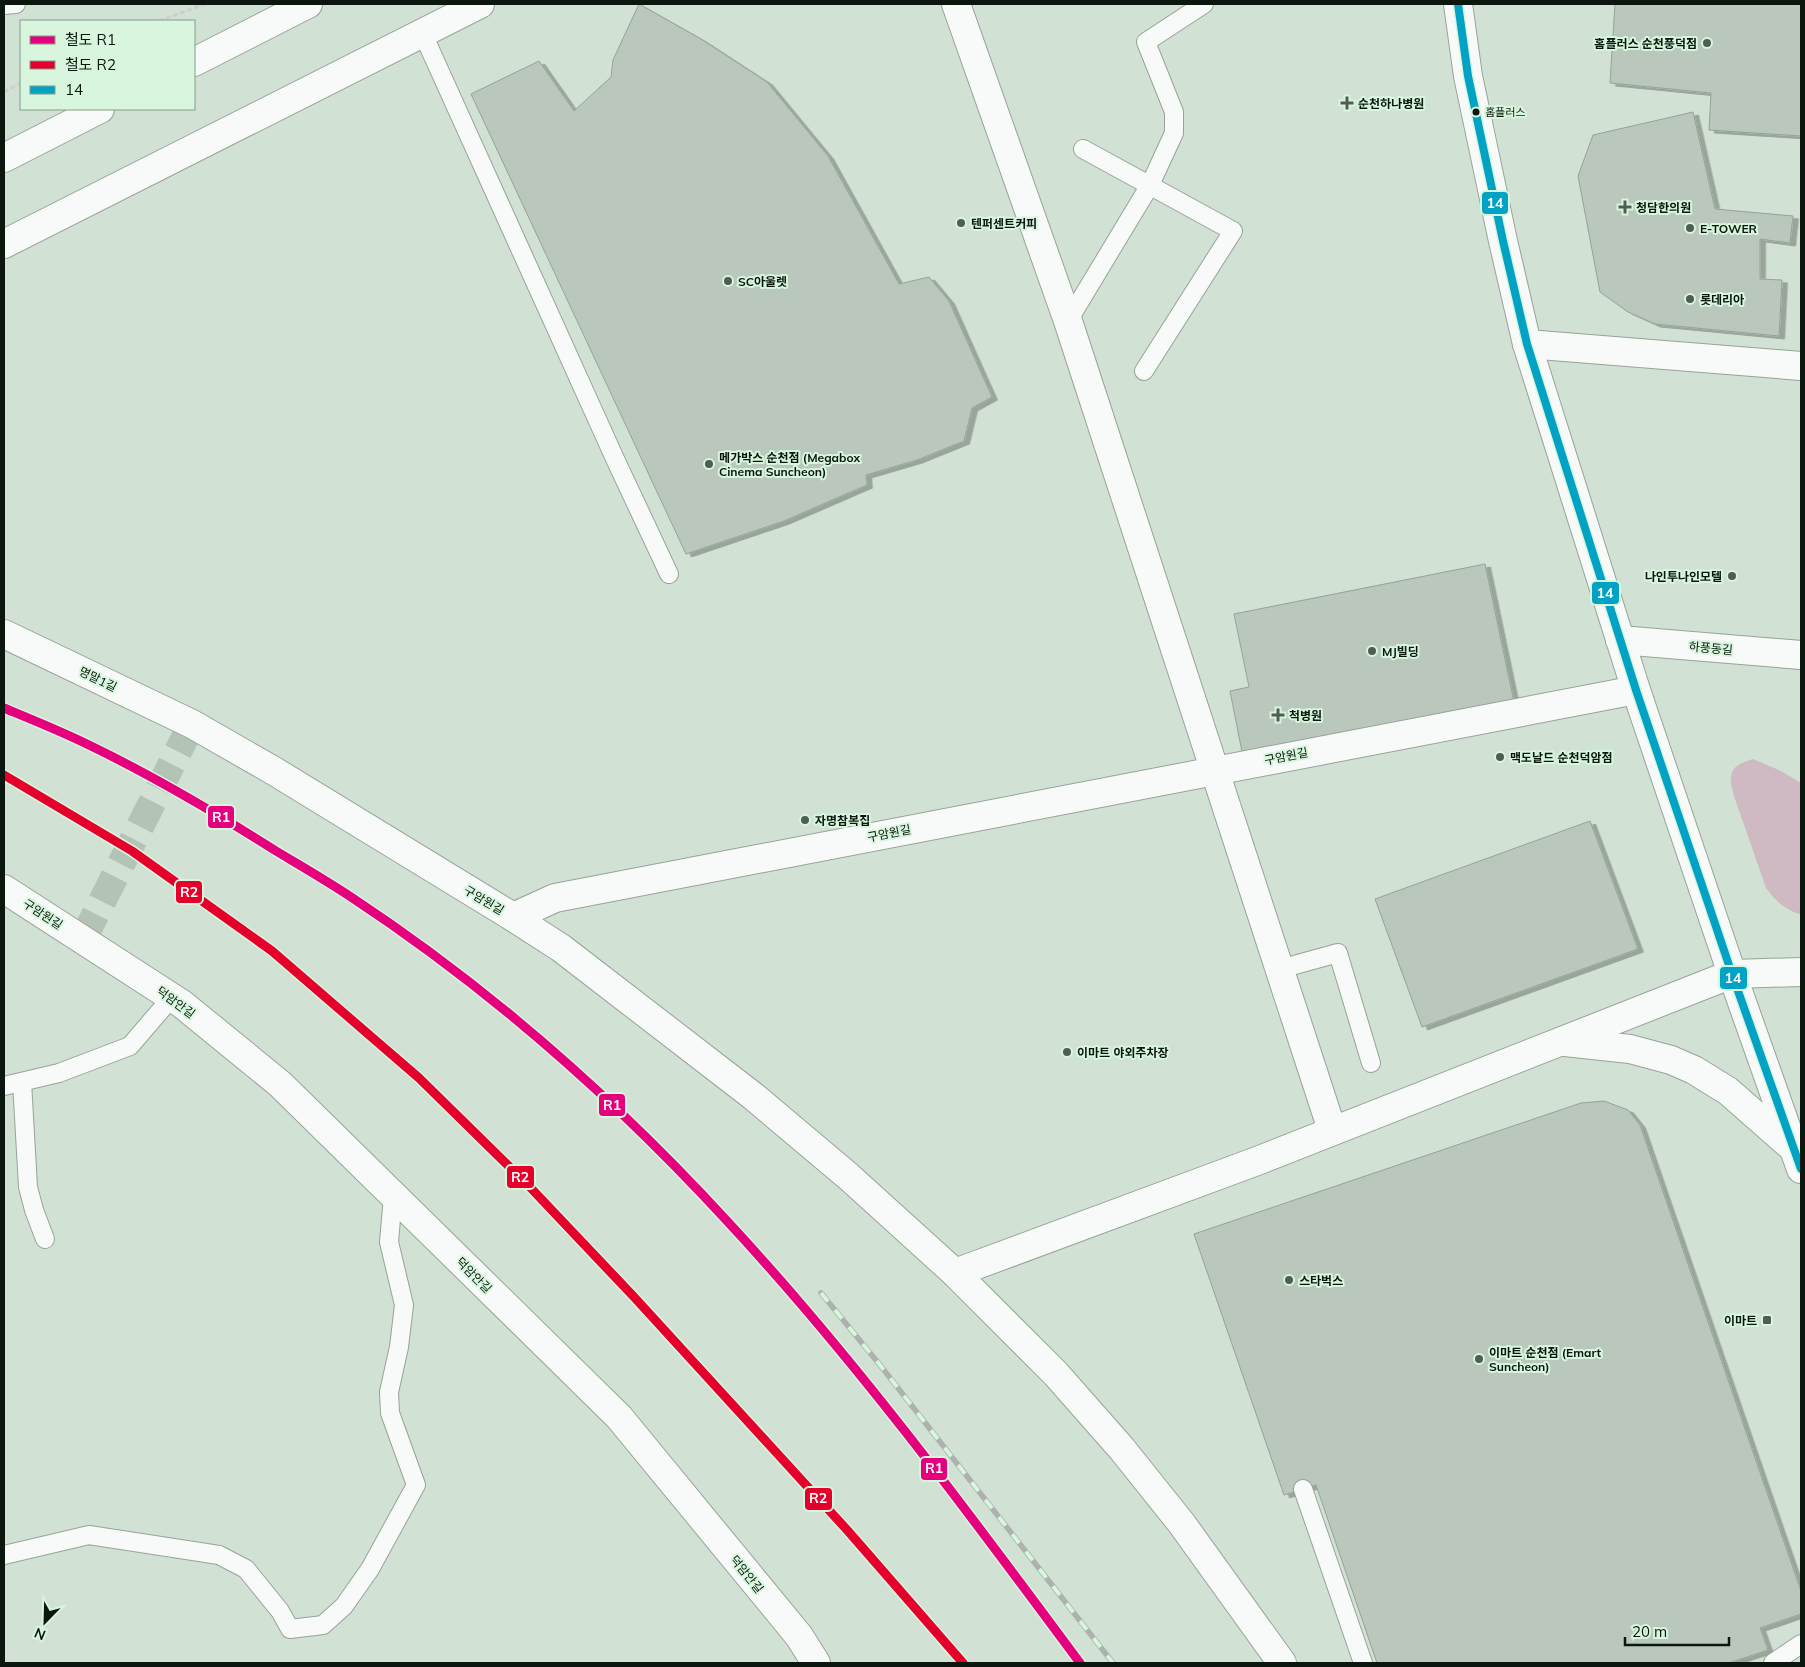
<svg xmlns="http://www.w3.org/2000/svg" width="1805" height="1667" font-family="Mulish,'Noto Sans KR',sans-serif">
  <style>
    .green { fill: #cfbac4 }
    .building { fill: #b9c7bc; stroke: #96a298; filter: url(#shadow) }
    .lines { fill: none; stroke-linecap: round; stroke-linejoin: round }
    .street-tunnel { stroke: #b3c3b6; stroke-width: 28; stroke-dasharray: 28 14; stroke-linecap: butt }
    .lane-casing { stroke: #97a399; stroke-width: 20 }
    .street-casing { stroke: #97a399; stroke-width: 30 }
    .secondary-casing { stroke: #97a399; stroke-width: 30 }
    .path { stroke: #cbd0cc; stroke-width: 3; stroke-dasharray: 5 2.5; stroke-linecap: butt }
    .lane { stroke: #f8faf9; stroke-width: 18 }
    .street { stroke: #f8faf9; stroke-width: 28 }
    .secondary { stroke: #f8faf9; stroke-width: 28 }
    .rail-casing { stroke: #adb1af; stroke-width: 5.5 }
    .rail { stroke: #d7f6dd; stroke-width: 4; stroke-dasharray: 11; stroke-linecap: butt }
    .bus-1-casing { stroke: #d7f6dd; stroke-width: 11 }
    .bus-1 { stroke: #01a2c4; stroke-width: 8 }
    .rail-1-casing { stroke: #d7f6dd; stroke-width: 12 }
    .rail-2-casing { stroke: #d7f6dd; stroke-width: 12 }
    .rail-1 { stroke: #e5007d; stroke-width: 9 }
    .rail-2 { stroke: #e4002b; stroke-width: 9 }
    .poi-dot { fill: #505d53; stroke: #d7f6dd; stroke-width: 2 }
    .bus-dot { fill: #0b160e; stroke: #d7f6dd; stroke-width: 2 }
    .labels { text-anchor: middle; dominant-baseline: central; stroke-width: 4; stroke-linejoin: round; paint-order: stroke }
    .bus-label { font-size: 11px; fill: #0b160e; stroke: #d7f6dd; text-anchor: start }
    .poi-label { font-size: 12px; font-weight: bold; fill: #0b160e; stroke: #d7f6dd; text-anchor: start }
    .street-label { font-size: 12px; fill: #0b160e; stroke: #d7f6dd }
    .line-badge { stroke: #d7f6dd; stroke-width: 2 }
    .badge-label { font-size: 14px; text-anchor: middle; font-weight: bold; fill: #fff }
  </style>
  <defs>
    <filter id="shadow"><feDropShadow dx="5.5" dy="3" stdDeviation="0" flood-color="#0004"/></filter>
  </defs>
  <rect width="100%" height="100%" fill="#d1e1d4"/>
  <!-- green -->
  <path class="green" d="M1753 759 1781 771 1801 783V915C1785 909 1776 902 1766 888L1734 796C1728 774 1729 766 1753 759Z"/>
  <!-- building -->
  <g class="building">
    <path d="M639 4 701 39 767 82 828 156 899 284 929 277 949 301 992 397 972 408 964 441 917 460 866 475 867 485 784 521 686 554 471 94 539 61 574 111 611 77 613 60Z"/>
    <path d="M1615 4H1801V136L1709 130 1711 93 1610 83Z"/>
    <path d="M1693 112 1715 209 1793 216 1790 243 1760 239V279L1782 280 1779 336 1655 324 1628 312 1600 292 1578 176 1593 135Z"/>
    <path d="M1485 564 1514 702 1243 757 1230 691 1249 687 1234 614Z"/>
    <path d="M1590 821 1638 949 1422 1027 1375 899Z"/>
    <path d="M1604 1101 1628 1110 1640 1125 1801 1591V1614L1760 1628 1768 1650 1729 1663H1377L1316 1485 1284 1495 1194 1234 1581 1103Z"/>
  </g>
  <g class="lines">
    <!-- street-tunnel -->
    <path class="street-tunnel" d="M83 939 192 724"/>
    <defs>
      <g id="lane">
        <path d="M4 5 16 4"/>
        <path d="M423 34 616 461 669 574"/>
        <path d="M1083 149 1233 231 1144 371"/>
        <path d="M1068 321 1150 185 1174 133V112L1146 42 1204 4"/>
        <path d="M1280 969 1338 953 1371 1063"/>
        <path d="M22 1082 28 1187 34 1210 45 1239"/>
        <path d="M4 1086 59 1073 130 1046 172 997"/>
        <path d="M1303 1489 1363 1663"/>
        <path d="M4 1555 89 1535 219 1555 246 1569 280 1611 290 1629 323 1625 344 1606 370 1569 416 1485 390 1413 389 1392 399 1347 404 1305 389 1242 393 1196"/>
        <path d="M1773 1663 1801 1644"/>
      </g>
      <g id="street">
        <path d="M956 4 1068 321 1332 1130"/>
        <path d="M1527 344 1801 366"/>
        <path d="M4 634 192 724 274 771 513 917 561 948 753 1096 848 1176 955 1273 1056 1374 1122 1449 1182 1524 1282 1663"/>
        <path d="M1620 640 1801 655"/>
        <path d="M4 889 182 1004 280 1084 619 1417 799 1636 816 1663"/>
        <path d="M513 917 555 898 1636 690"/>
      </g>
      <g id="secondary">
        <path d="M1458 4 1468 76 1503 241 1527 344 1636 690 1732 974 1801 1169"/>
        <path d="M194 62 308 4"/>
        <path d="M4 158 100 109"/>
        <path d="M4 244 480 4"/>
        <path d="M1565 1042 1630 1049 1671 1060 1694 1070 1728 1091 1793 1148"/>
        <path d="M955 1273 1257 1161 1732 974 1801 972"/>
      </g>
    </defs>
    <!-- lane casing -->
    <use href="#lane" class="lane-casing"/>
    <!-- street casing -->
    <use href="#street" class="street-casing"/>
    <!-- secondary casing -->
    <use href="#secondary" class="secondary-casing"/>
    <!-- path -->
    <g class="path">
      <path d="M159 21 205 4"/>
      <path d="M4 92 21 83"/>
    </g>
    <!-- lane -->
    <use href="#lane" class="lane"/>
    <!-- street -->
    <use href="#street" class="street"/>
    <!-- secondary -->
    <use href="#secondary" class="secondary"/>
    <defs>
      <g id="rail">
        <path d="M4 775 132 851 272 951 419 1078 528 1185 635 1298 848 1531 963 1663"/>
        <path d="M821 1293 880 1365 1113 1663"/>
      </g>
    </defs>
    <!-- rail casing -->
    <use href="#rail" class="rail-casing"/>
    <!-- rail -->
    <use href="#rail" class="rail"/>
    <defs>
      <path id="bus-1" d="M1458 4 1468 76 1503 241 1527 344 1636 690 1732 974 1801 1169"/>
    </defs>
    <!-- bus-1 casing -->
    <use href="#bus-1" class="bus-1-casing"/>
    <!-- bus-1 -->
    <use href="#bus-1" class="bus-1"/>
    <defs>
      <path id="rail-1" d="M4 708C33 720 63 732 91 746 155 777 216 813 276 851 301 866 327 881 351 897 489 988 616 1100 728 1222 856 1360 968 1512 1080 1663"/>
      <path id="rail-2" d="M4 775 132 851 272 951 419 1078 528 1185 635 1298 848 1531 963 1663"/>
    </defs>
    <!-- rail-1 casing -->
    <use href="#rail-1" class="rail-1-casing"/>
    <!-- rail-2 casing -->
    <use href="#rail-2" class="rail-2-casing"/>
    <!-- rail-1 -->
    <use href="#rail-1" class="rail-1"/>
    <!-- rail-2 -->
    <use href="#rail-2" class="rail-2"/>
  </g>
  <!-- markers -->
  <g class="poi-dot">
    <circle cx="1707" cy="43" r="5"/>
    <path d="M1344.5 95.5h5v5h5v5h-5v5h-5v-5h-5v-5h5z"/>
    <path d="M1622.5 199.5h5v5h5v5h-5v5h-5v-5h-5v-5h5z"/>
    <circle cx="961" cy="223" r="5"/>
    <circle cx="1690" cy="228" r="5"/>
    <circle cx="728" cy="281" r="5"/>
    <circle cx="1690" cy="299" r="5"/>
    <circle cx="709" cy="464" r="5"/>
    <circle cx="1732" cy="576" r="5"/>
    <circle cx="1372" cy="651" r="5"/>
    <path d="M1275.5 707.5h5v5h5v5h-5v5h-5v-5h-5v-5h5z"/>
    <circle cx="1500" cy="757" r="5"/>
    <circle cx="805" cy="820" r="5"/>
    <circle cx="1067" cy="1052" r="5"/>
    <circle cx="1289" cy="1280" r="5"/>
    <rect x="1762" y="1315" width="10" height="10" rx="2.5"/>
    <circle cx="1479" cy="1359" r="5"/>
  </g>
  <circle class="bus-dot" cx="1476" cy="112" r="4.5"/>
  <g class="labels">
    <!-- bus labels -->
    <g class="bus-label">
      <text x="1485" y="112">홈플러스</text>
    </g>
    <!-- poi labels -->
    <g class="poi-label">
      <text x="1697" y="43" text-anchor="end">홈플러스 순천풍덕점</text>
      <text x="1358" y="103">순천하나병원</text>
      <text x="1636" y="207">청담한의원</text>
      <text x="971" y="223">텐퍼센트커피</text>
      <text x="1700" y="228">E-TOWER</text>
      <text x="738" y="281">SC아울렛</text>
      <text x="1700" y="299">롯데리아</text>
      <text x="719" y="457">메가박스 순천점 (Megabox<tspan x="719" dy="14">Cinema Suncheon)</tspan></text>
      <text x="1722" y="576" text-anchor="end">나인투나인모텔</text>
      <text x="1382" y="651">MJ빌딩</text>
      <text x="1289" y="715">척병원</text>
      <text x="1510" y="757">맥도날드 순천덕암점</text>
      <text x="815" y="820">자명참복집</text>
      <text x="1077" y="1052">이마트 야외주차장</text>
      <text x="1299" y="1280">스타벅스</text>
      <text x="1757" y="1320" text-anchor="end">이마트</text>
      <text x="1489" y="1352">이마트 순천점 (Emart<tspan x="1489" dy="14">Suncheon)</tspan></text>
    </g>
    <!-- street labels -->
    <g class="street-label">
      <text transform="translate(1711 648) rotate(5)">하풍동길</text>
      <text transform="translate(98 679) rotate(26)">명말1길</text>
      <text transform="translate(1286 756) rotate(-11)">구암원길</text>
      <text transform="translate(889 833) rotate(-11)">구암원길</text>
      <text transform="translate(484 900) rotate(31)">구암원길</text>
      <text transform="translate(43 914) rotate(33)">구암원길</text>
      <text transform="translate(176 1002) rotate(36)">덕암안길</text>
      <text transform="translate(474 1275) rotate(45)">덕암안길</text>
      <text transform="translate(747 1574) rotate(51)">덕암안길</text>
    </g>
  </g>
  <g class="line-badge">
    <rect x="1481" y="191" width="28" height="24" rx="5" fill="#01a2c4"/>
    <rect x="1591" y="581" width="29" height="24" rx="5" fill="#01a2c4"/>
    <rect x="207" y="805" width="28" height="24" rx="5" fill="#e5007d"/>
    <rect x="175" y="880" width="28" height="24" rx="5" fill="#e4002b"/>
    <rect x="1719" y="966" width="29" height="24" rx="5" fill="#01a2c4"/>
    <rect x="598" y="1093" width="28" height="24" rx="5" fill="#e5007d"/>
    <rect x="506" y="1165" width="29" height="24" rx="5" fill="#e4002b"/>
    <rect x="920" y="1457" width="28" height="24" rx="5" fill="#e5007d"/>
    <rect x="804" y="1487" width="29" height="24" rx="5" fill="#e4002b"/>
  </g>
  <g class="badge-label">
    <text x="1495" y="208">14</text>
    <text x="1605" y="598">14</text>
    <text x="221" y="822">R1</text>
    <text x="189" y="897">R2</text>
    <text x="1733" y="983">14</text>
    <text x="612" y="1110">R1</text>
    <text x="520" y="1182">R2</text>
    <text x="934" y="1473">R1</text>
    <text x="818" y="1503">R2</text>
  </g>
  <!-- border -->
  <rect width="1805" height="1667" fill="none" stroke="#0b160e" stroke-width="10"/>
  <!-- legend -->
  <rect x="20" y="20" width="175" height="90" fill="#d7f6dd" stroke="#859c8a"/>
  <rect x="30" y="36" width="25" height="8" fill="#e5007d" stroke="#859c8a"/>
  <text x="65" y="45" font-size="15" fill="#0b160e">철도 R1</text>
  <rect x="30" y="61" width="25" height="8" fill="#e4002b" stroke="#859c8a"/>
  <text x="65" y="70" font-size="15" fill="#0b160e">철도 R2</text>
  <rect x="30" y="86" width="25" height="8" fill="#01a2c4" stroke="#859c8a"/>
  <text x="65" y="95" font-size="15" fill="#0b160e">14</text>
  <!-- north arrow -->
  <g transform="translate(45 1622) rotate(203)" stroke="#d7f6dd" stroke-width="4" paint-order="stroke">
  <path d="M0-4L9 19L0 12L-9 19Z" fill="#0b160e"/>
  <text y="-8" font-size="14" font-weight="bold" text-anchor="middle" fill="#0b160e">N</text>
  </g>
  <!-- scale -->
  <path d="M1625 1637v8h104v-8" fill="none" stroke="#0b160e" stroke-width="2.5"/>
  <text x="1632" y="1637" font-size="15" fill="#0b160e" stroke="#d7f6dd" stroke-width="4" paint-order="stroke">20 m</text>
</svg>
